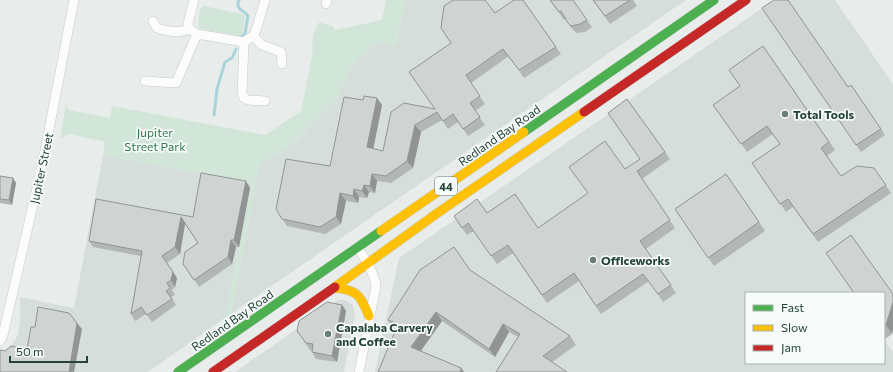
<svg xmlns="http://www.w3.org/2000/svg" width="893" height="372" font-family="Commissioner,sans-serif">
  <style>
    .built { fill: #d6dedb; fill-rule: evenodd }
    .green { fill: #d1e6d8 }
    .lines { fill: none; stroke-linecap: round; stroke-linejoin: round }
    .stream { stroke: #a9d4db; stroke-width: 3 }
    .street-casing { stroke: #c5cac8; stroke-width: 10 }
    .fast-casing { stroke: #c3ccc9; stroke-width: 10 }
    .slow-casing { stroke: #c3ccc9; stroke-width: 10 }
    .jam-casing { stroke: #c3ccc9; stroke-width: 10 }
    .street { stroke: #fcfcfc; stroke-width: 9 }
    .fast { stroke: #4caf50; stroke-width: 9 }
    .slow { stroke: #ffc107; stroke-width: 9 }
    .jam { stroke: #c62828; stroke-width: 9 }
    .wall { fill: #b2b6b5 }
    .shaded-wall { fill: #919493 }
    .building { fill: #cfd4d2; stroke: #919493 }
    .poi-dot { fill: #697e78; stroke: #f7fbf9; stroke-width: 1.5 }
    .labels { text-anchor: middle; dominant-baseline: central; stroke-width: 3.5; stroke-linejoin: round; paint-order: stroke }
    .shield { fill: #f7fbf9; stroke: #637a73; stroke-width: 1 }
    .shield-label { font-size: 11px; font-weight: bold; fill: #24423a }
    .poi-label { font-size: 12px; font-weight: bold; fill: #24423a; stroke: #f7fbf9; text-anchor: start }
    .park-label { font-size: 12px; fill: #2d7a4b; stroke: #f7fbf9 }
    .street-label { font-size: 12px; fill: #24423a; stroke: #f7fbf9 }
  </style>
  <rect width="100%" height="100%" fill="#e8edeb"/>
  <!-- built -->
  <g class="built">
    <path d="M405 0H686L231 314 259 165 296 141 337 98 352 65 378 41 396 45Z"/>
    <path d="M774 0H835L893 84V334L884 340 893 352V372H375L399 258ZM746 293H884V363H746Z"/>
    <path d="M103 155 251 183 225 318 148 372H0L10 348 18 335 20 321V297L74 308Z"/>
    <path d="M338 300H345L353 305 355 315 344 372H235Z"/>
  </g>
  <!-- green -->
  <g class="green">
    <path d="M386 0H405L396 45 378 41 352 65 337 98 296 141 259 165 231 314 225 318 251 183 103 155 105 142 69 134 60 139 66 104 69 110 110 118 112 106 265 135 301 111 313 51 312 50 313 35 319 22 334 27 335 30 382 20Z"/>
    <path d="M204 6 242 14 245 17 242 34 239 36 200 29 198 26 200 9Z"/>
  </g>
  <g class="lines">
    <!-- stream -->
    <g class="stream">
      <path d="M239 0C235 10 243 9 248 16L245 33 240 38"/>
      <path d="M214 115 217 89 225 62 232 58 236 49"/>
    </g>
    <defs>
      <g id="street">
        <path d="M194 0 188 23 189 29 197 34 244 42 253 36 256 30 265 0"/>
        <path d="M326 4 327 0"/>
        <path d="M153 21 157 28C167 31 179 34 189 29"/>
        <path d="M253 36 262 45 281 52 282 64"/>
        <path d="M244 42 242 92 244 98 248 100 265 101"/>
        <path d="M145 81 176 83 197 34"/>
        <path d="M358 248C365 259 374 272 376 286L359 372"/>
        <path d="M0 341 3 335 42 166 74 0"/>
      </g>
      <g id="fast">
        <path d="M524 132 714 0"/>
        <path d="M178 372 381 231"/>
      </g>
      <g id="slow">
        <path d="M381 231 524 132"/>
        <path d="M335 287 436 214 584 112"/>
        <path d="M334 288C357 289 361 296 369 316"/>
      </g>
      <g id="jam">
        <path d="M584 112 746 0"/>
        <path d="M213 372 335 287"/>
      </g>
    </defs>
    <!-- street casing -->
    <use href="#street" class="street-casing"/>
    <!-- fast casing -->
    <use href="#fast" class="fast-casing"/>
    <!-- slow casing -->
    <use href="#slow" class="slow-casing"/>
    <!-- jam casing -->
    <use href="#jam" class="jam-casing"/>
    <!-- street -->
    <use href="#street" class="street"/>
    <!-- fast -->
    <use href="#fast" class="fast"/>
    <!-- slow -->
    <use href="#slow" class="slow"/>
    <!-- jam -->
    <use href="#jam" class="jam"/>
  </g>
  <!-- wall -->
  <g class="wall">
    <path d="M523 0 561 54 524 78 509 56 471 83 485 104 475 111 485 125 468 136 458 122 448 129 442 120 421 132 413 168 391 183 377 181 375 193 369 192 367 198 359 197 358 203 346 201 341 224 325 234 287 226 276 209 330 166 382 105 373 149 383 151 435 109 495 13Z"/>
    <path d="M550 0H574L573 1 592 27 585 32 577 33 573 30 565 19 564 20Z"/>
    <path d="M593 0H633L637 6 610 24Z"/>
    <path d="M762 8 848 87 851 85 885 135 861 152Z"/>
    <path d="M763 46 835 150 827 156 841 176 874 168 891 193 818 242 793 207 786 212 752 163 780 144 773 134 747 152 713 105 740 86Z"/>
    <path d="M627 99 670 159 642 179 675 228 646 249 676 293 663 302 649 281 601 314 579 281 547 303 513 253 497 264 474 231 467 235 454 216 538 228 625 169 640 159Z"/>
    <path d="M726 174 765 231 714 266 675 209Z"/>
    <path d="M0 176 13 178 16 183 12 205 0 203Z"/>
    <path d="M250 188 239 247H236L232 264 199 287 183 264 198 243 185 224 180 254 167 263 177 278 175 287 172 290 175 295 171 297 176 305 152 322 146 314 135 321 131 314 141 256 93 247 89 241 193 217Z"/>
    <path d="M470 270 570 336 576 345 552 362 496 372 518 337 509 332 495 357 442 321 421 351 461 368 464 372H378L396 329H394L388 320Z"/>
    <path d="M884 293 892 334 886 338 884 335Z"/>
    <path d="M342 305 346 311 337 362 316 359 312 352V350H310L297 331Z"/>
  </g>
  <!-- shaded-wall -->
  <g class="shaded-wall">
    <path d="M377 98 382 105 372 155 367 147Z"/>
    <path d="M415 125 421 132 413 168 407 161Z"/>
    <path d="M372 174 377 181 375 193 370 186Z"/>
    <path d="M13 178 16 183 12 205 9 200Z"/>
    <path d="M246 181 250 188 239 247 234 240Z"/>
    <path d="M364 185 369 192 367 198 362 191Z"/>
    <path d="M354 189 359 197 358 203 353 196Z"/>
    <path d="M340 193 346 201 341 224 336 217Z"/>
    <path d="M181 217 185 224 180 254 175 247Z"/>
    <path d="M231 240 236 247 232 264 228 257Z"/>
    <path d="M173 272 177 278 175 287 171 280Z"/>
    <path d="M893 302V329L892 334 886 325Z"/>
    <path d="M342 305 346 311 337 362 332 356Z"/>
    <path d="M436 312 442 321 417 356 411 347Z"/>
    <path d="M77 323 82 329 74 372H69Z"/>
    <path d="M503 324 509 332 495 357 489 349Z"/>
    <path d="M461 368 464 372H460Z"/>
  </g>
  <!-- building -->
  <g class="building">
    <path d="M453 0H485L495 13 514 0H523L556 47 519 70 503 49 466 75 480 96 470 103 480 117 463 129 453 114 443 121 437 112 415 125 407 161 386 176 372 174 370 186 364 185 362 191 354 189 353 196 340 193 336 217 320 227 282 219 276 209 286 159 330 166 344 97 363 100 364 96 377 98 367 147 383 151 391 112 404 103 435 109 409 72 451 43 441 28 444 6Z"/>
    <path d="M550 0H573L587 20 580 24 571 26 568 23 561 11 559 12Z"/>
    <path d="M593 0H630L605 16Z"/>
    <path d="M774 0H788L848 87 851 85 881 129 856 145 762 8Z"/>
    <path d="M763 46 829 142 821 148 841 176 857 166 874 168 886 185 813 234 788 199 780 204 752 163 780 144 767 126 741 144 713 105 740 86 729 70Z"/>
    <path d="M627 99 665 152 637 171 670 220 640 241 671 285 658 294 643 274 596 306 574 273 542 295 508 245 491 256 468 223 462 228 454 216 477 199 487 213 515 194 538 228 588 193 569 167 605 141 625 169 640 159 608 113Z"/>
    <path d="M201 173 246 181 234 240H231L228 257 194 280 183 264 185 252 198 243 181 217 175 247 162 256 173 272 171 280 167 283 170 288 166 291 172 299 147 315 141 307 131 314 142 251 89 241 96 199 193 217Z"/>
    <path d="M726 174 759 222 708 258 675 209Z"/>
    <path d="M0 176 13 178 9 200 0 199Z"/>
    <path d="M851 235 893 294V302L886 325 884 326V293H854L826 253Z"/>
    <path d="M454 247 470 270 570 336 543 356 567 372H496L520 334 503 324 489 349 436 312 411 347 461 368 460 372H378L398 324 388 320 420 270Z"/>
    <path d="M327 302 342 305 332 356 312 352 313 344 306 343 297 331 299 321Z"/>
    <path d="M38 307 69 313 77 323 69 372H0V350L5 351 11 346 27 349 31 327H35Z"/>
  </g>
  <!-- markers -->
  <g class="poi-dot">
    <circle cx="785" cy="114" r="4"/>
    <circle cx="593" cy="260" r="4"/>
    <circle cx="328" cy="334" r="4"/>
  </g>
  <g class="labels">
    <!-- shield labels -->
    <rect class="shield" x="435" y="177" width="22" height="18" rx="3"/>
    <g class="shield-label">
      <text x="446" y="186">44</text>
    </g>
    <!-- poi labels -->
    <g class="poi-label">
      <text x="793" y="114">Total Tools</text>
      <text x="601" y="260">Officeworks</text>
      <text x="336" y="327">Capalaba Carvery<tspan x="336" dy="14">and Coffee</tspan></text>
    </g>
    <!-- park labels -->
    <g class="park-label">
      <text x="155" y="132">Jupiter<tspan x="155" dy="14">Street Park</tspan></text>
    </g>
    <!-- street labels -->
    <g class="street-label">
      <text transform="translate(499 135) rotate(-35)">Redland Bay Road</text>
      <text transform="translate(41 168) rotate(-78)">Jupiter Street</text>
      <text transform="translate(232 320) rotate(-35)">Redland Bay Road</text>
    </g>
  </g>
  <!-- legend -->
  <rect x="745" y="292" width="140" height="72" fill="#f7fbf9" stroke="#a3b1ad"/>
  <rect x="753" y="305" width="20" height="6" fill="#4caf50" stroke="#a3b1ad"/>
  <text x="781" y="312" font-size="12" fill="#24423a">Fast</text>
  <rect x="753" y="325" width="20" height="6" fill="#ffc107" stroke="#a3b1ad"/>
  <text x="781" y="332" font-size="12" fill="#24423a">Slow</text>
  <rect x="753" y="345" width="20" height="6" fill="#c62828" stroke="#a3b1ad"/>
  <text x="781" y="352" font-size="12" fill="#24423a">Jam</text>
  <!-- scale -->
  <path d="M10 356v6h77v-6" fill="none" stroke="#24423a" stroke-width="2"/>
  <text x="16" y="356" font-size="12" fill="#24423a" stroke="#f7fbf9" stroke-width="3" paint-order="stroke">50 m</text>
</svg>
